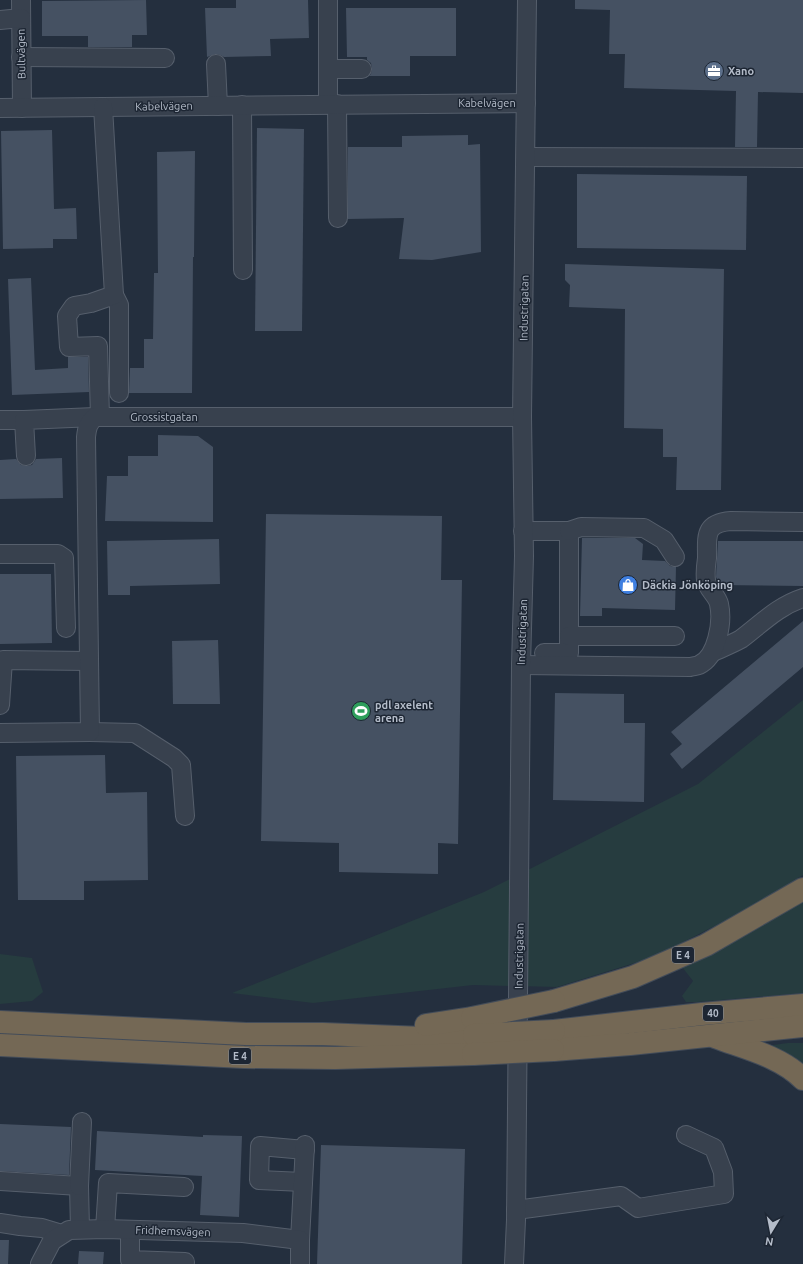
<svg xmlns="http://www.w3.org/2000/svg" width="803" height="1264" font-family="Ubuntu,sans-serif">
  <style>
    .green { fill: #263c3f }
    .building { fill: #455162 }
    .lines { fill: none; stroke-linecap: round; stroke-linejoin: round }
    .minor-casing { stroke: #565f6c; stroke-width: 20 }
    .highway-casing { stroke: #434c59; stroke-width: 24 }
    .minor { stroke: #38414e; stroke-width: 18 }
    .highway { stroke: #746855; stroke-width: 22 }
    .highway-bridge-casing { stroke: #434c59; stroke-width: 24; stroke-linecap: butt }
    .highway-bridge { stroke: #746855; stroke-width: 22 }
    .labels { text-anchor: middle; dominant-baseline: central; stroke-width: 3; stroke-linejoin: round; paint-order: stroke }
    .shield { fill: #1d2633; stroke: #878f9c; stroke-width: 1 }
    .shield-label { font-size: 10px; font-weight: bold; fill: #b4bcc9 }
    .street-label { font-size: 11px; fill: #b4bcc9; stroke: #1d2633 }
    .poi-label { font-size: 11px; font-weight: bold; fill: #b4bcc9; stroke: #1d2633; text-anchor: start }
  </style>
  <rect width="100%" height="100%" fill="#242f3e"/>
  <!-- green -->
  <g class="green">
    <path d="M803 700V875L744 911 654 957 557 987 473 985 313 1003 232 993 484 892 698 784Z"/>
    <path d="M803 899V993L697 1002H686L682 996 693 981 682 967Z"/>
    <path d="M0 954 32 958 43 992 32 1001 0 1004Z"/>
    <path d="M788 1043H803V1068L766 1046Z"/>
  </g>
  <!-- building -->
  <g class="building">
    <path d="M146 0 147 35H132V47H88V36H42V1Z"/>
    <path d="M236 0H308L309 38 270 39 271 56 224 57 220 55 216 54 207 57 205 8H236Z"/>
    <path d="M575 0H803V93L758 92 757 147H735L736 91 624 88 625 54H609L610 10 575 9Z"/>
    <path d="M346 8H456V56H410V76H369L371 74 372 69 371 63 367 60V57H347Z"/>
    <path d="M257 128 304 129 302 331H255Z"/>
    <path d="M52 130 54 209 76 208 77 239H53V248L3 249 1 131Z"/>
    <path d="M468 135V145L480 144 481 252 432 260 399 259 404 218 348 219V147H402V136Z"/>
    <path d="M195 151 194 257H193L192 393H129L130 368H144V339H153L154 273H158L157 152Z"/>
    <path d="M577 174 747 176 746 250 577 248Z"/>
    <path d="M565 264 724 269 721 490H676L677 457H663V429L624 428 625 309 569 307 570 285 565 280Z"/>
    <path d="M31 278 35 370 68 368V357H88L89 392 12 395 8 279Z"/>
    <path d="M158 435 198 436 213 447V522L105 521 107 476H128V456H158Z"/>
    <path d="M62 458 63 498 0 499V460L16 459 21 465 26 466 32 465 36 459Z"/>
    <path d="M266 514 442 516 441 580H462L458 844 438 843V874L339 872V843L261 841Z"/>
    <path d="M582 538H635L643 544 642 560 665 561 670 566 676 567 675 610 602 608V616H580Z"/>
    <path d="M219 539 220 584 130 586V595H108L107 541Z"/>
    <path d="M718 541H803V586L720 585 716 577Z"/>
    <path d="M0 574H51L52 643 0 644Z"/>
    <path d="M803 621V667L682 769 670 754 682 744 671 732Z"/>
    <path d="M218 640 220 704H173L172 641Z"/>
    <path d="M555 693 624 694V723H645L644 802 553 800Z"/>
    <path d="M105 755 106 793 147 792 148 880 84 881V900H18L16 756Z"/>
    <path d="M0 1124 71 1127 69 1175 0 1171Z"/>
    <path d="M97 1131 203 1137V1135L242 1136 239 1217 200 1215 202 1176 95 1170Z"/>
    <path d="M321 1145 465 1149 462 1264H317Z"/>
    <path d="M0 1240H9L8 1264H0Z"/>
    <path d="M79 1251 104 1252 103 1264H78Z"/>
  </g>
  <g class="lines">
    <defs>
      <g id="minor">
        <path d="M21 0 22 108"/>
        <path d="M0 20 21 18"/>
        <path d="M21 57 165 58"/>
        <path d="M216 64 218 106"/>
        <path d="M328 69H362"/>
        <path d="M328 104V0"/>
        <path d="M337 104 338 218"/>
        <path d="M242 105 243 270"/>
        <path d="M0 108 526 103"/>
        <path d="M526 157 803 158"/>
        <path d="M114 295 119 305V393"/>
        <path d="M100 417 98 346 69 347 67 316 74 306 91 303 114 295 103 107"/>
        <path d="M0 420H24"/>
        <path d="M26 456 24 420 95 417"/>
        <path d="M523 531H569V653H544"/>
        <path d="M569 531 581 527 644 528 664 540 675 557"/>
        <path d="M0 554H58L64 558 66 628"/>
        <path d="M569 636H675"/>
        <path d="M713 652C722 648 732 644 741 639 761 624 778 606 803 598"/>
        <path d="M521 665 690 667C693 666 697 666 699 665 717 657 723 622 719 604 717 595 707 589 706 580 705 573 706 565 707 558 707 536 704 523 731 521L803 522"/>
        <path d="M0 705 3 660 88 661"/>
        <path d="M90 732 135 733 174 758 181 765 185 816"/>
        <path d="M0 733 90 732 86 437C87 428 88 423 95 417H522"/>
        <path d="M0 1181 79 1186 80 1229"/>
        <path d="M303 1182 259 1180 260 1146 305 1150"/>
        <path d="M79 1186 82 1122"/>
        <path d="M516 1210 621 1196 638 1208 724 1194 723 1172 714 1148 686 1135"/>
        <path d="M0 1223 20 1226 42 1228 62 1234"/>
        <path d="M105 1229 108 1183 184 1187"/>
        <path d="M130 1230V1260L185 1262"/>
        <path d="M300 1240 305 1145"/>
        <path d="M40 1264 52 1241 69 1230 105 1229 243 1233 300 1240V1264"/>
        <path d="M514 1264 516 1220 521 665 524 556 522 417 527 0"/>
      </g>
      <g id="highway">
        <path d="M554 1001 633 977 706 945 803 889"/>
        <path d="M0 1022 246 1034H323L423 1038 474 1035"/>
        <path d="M426 1025 472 1018"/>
        <path d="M554 1031 702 1014 803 1005"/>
        <path d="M715 1037C744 1048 780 1056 803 1079"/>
        <path d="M0 1045 244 1057 335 1058 473 1054"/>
        <path d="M553 1050 630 1044 803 1026"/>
      </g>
    </defs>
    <!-- minor casing -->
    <use href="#minor" class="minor-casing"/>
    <!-- highway casing -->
    <use href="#highway" class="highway-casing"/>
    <!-- minor -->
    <use href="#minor" class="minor"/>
    <!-- highway -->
    <use href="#highway" class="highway"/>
    <defs>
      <g id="highway-bridge">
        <path d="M472 1018 554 1001"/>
        <path d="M474 1035 554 1031"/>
        <path d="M473 1054 553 1050"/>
      </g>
    </defs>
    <!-- highway-bridge casing -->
    <use href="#highway-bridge" class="highway-bridge-casing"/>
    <!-- highway-bridge -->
    <use href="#highway-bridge" class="highway-bridge"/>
  </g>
  <!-- icons -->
  <defs>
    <symbol id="office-disc" viewBox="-11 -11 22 22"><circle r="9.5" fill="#5c6f8a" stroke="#1d2633"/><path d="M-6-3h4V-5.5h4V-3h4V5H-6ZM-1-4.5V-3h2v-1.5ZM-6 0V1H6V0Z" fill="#fff"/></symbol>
    <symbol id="shop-disc" viewBox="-11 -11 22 22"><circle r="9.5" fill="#3f7fe0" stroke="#1d2633"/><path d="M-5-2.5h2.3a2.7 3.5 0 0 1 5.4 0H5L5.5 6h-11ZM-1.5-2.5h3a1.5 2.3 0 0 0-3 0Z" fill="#fff"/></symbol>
    <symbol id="stadium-disc" viewBox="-11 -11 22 22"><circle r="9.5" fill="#2e9e5b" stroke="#1d2633"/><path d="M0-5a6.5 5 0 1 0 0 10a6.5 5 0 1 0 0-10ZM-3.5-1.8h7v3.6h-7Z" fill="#fff"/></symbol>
  </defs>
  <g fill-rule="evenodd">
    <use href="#office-disc" x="703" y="60" width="22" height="22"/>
    <use href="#shop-disc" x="617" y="574" width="22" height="22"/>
    <use href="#stadium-disc" x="350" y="700" width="22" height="22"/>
  </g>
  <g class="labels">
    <!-- shield labels -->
    <g class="shield">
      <rect x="672" y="947" width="22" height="16" rx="3"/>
      <rect x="703" y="1005" width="20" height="16" rx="3"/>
      <rect x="229" y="1048" width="22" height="16" rx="3"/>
    </g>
    <g class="shield-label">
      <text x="683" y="955">E 4</text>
      <text x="713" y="1013">40</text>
      <text x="240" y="1056">E 4</text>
    </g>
    <!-- street labels -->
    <g class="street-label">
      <text transform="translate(21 54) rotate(-91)">Bultvägen</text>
      <text x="487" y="103">Kabelvägen</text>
      <text transform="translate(164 106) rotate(-1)">Kabelvägen</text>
      <text transform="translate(524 308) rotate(-89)">Industrigatan</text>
      <text x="164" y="417">Grossistgatan</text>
      <text transform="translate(522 632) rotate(-88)">Industrigatan</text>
      <text transform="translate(519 956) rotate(-89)">Industrigatan</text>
      <text transform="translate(173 1231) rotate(2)">Fridhemsvägen</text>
    </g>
    <!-- poi labels -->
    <g class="poi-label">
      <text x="728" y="71">Xano</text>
      <text x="642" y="585">Däckia Jönköping</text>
      <text x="375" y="705">pdl axelent<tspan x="375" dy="13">arena</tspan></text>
    </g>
  </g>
  <!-- north arrow -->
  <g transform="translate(771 1232) rotate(190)" stroke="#1d2633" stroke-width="3" paint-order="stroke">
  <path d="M0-3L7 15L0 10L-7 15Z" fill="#b4bcc9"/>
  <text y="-6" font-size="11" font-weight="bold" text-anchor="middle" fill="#b4bcc9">N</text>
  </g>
</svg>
